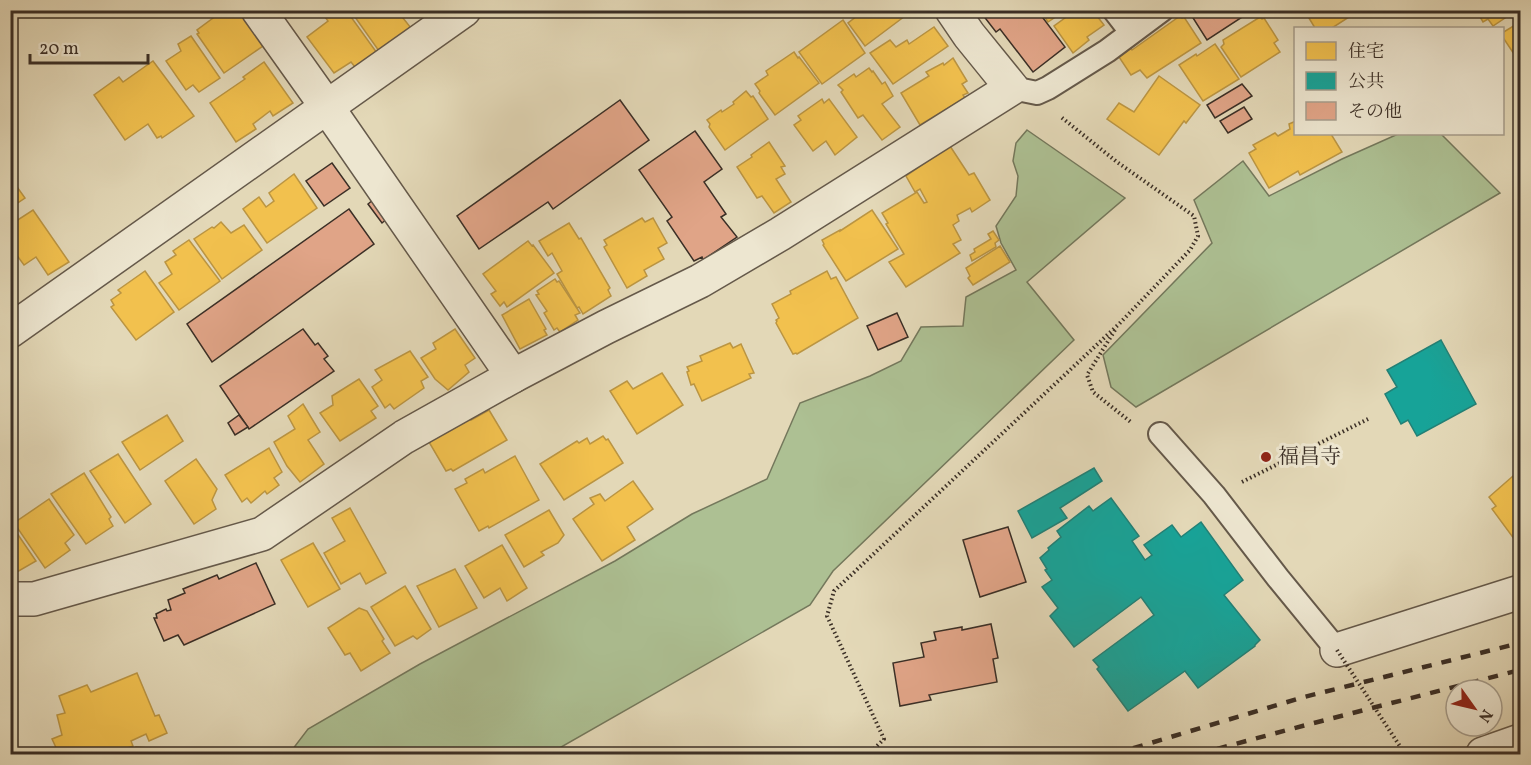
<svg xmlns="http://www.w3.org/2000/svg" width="1531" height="765" font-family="Vollkorn,'Noto Serif JP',serif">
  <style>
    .green { fill: #adc093; stroke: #74785c; stroke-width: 1.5 }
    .homes { fill: #f2c14e; stroke: #bb9542; stroke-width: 1.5 }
    .public { fill: #17a398; stroke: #228076; stroke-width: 1.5 }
    .building { fill: #e0a487; stroke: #3b2f26; stroke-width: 1.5 }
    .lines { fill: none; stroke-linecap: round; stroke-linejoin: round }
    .service-casing { stroke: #65594a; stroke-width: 26 }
    .minor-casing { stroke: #65594a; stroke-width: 36 }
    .path { stroke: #3b2f26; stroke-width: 4; stroke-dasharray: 1.5 3; stroke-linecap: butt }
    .service { stroke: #ede6d0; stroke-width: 22 }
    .minor { stroke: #ede6d0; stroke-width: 33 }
    .rail { stroke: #3b2f26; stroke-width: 4.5; stroke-dasharray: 10 10; stroke-linecap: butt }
    .path-bridge { stroke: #3b2f26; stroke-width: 4; stroke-dasharray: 1.5 3; stroke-linecap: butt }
    .poi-dot { fill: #8f2418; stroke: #ede6d0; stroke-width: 2 }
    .labels { text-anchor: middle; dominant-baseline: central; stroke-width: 6; stroke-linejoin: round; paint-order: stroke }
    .poi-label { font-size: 21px; fill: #3b2f26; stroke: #ede6d0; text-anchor: start }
  </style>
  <rect width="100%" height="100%" fill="#e3d8b7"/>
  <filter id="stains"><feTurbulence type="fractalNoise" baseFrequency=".00333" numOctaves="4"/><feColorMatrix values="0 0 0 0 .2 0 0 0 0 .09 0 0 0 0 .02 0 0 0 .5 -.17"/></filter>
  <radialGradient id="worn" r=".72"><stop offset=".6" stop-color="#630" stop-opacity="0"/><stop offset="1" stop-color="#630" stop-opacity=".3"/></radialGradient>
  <!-- green -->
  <g class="green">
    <path d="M1027 130 1125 198 1027 282 1074 340 833 571 810 605 549 754H289L308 729 420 664 615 561 692 514 767 479 800 403 870 376 901 361 921 327 963 326 966 297 1016 270 1001 243 996 226 1016 196 1018 176 1013 161 1016 143Z"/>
    <path d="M1398 134H1441L1500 193 1136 407 1111 387 1103 355 1212 243 1194 200 1243 161 1269 196 1342 159Z"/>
  </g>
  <!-- homes -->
  <g class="homes">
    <path d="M224 10H239L263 46 224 73 197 34 199 33 197 30Z"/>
    <path d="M335 10H346L377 53 355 67 351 62 334 73 307 37 328 21 325 17Z"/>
    <path d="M350 10H411L403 18 411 28 379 51Z"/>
    <path d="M865 10H913L865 46 848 23Z"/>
    <path d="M1040 10H1062L1063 12 1048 22Z"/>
    <path d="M1076 10H1096L1099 14 1097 16 1104 25 1087 37 1089 40 1073 53 1054 26Z"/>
    <path d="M1304 10H1360L1332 28H1315Z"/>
    <path d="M1476 10H1517L1493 26 1488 19 1483 22Z"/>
    <path d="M1180 16 1182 18 1184 17 1201 43 1147 78 1140 70 1131 75 1119 57 1131 48 1132 50Z"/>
    <path d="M1260 17 1262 19 1264 18 1278 40 1274 43 1280 52 1241 77 1221 47 1224 44 1223 40Z"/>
    <path d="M843 20 865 53 822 84 799 52Z"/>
    <path d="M1520 22V63L1502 36V33Z"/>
    <path d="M934 27 948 46 893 84 870 53 890 40 896 47 907 40 909 44Z"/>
    <path d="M191 36 220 78 199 92 193 85 186 90 166 61 181 51 178 44Z"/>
    <path d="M1215 44 1239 79 1203 101 1179 65 1196 54 1197 56Z"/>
    <path d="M794 52 798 58 799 57 819 83 775 115 759 93 760 91 755 84 768 75 766 71Z"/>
    <path d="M953 58 967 81 962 84 968 93 963 95 965 98 920 125 901 93 929 76 926 72 943 63 944 65Z"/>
    <path d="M153 61 194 116 162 138 161 136 157 138 148 124 125 140 94 95 119 77 123 82Z"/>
    <path d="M264 62 293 103 273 116 270 111 253 124 256 129 236 142 210 103 245 79 243 77Z"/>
    <path d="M869 68 872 72 873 71 882 84 885 82 893 96 882 104 900 127 882 140 863 115 858 118 841 92 843 90 838 85 854 74 856 77Z"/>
    <path d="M1159 76 1200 105 1186 123 1184 121 1159 155 1107 119 1119 103 1134 112Z"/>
    <path d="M746 91 751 97 753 96 768 119 725 150 709 127 710 124 707 120 721 110 722 112 734 104 733 102Z"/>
    <path d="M822 99 824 103 829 99 857 137 835 155 826 141 813 151 794 125 801 120 798 116Z"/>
    <path d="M1296 121V134H1331L1342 152 1300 175 1298 171 1269 188 1249 153 1256 149 1253 145 1275 133 1278 136 1290 129 1289 124Z"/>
    <path d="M769 142 785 166 781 167 785 174 776 179 791 202 774 213 762 196 757 198 737 167 752 157 751 155Z"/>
    <path d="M950 146 969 175 974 173 990 200 972 212 970 208 957 215 959 221 953 225 961 240 953 244 960 253 906 287 889 262 904 254 886 224 888 223 882 213 917 192 924 203 927 202 920 189 915 192 906 176Z"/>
    <path d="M294 174 317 208 267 243 243 209 259 197 266 207 274 201 269 193Z"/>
    <path d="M10 177 25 198 10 208Z"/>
    <path d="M33 210 69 262 48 275 36 257 24 265 10 246V225Z"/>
    <path d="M872 210 898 249 846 281 823 245 824 244 822 240 840 230V231Z"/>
    <path d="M642 218 645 222 653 218 667 243 658 248 664 259 644 270 647 276 627 288 604 247 607 245 604 240Z"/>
    <path d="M221 222 231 233 244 225 262 250 222 279 194 239 212 227 214 228Z"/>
    <path d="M569 223 579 239 581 238 610 288 608 290 611 296 583 314 579 307 577 308 557 274 562 271 552 253 548 256 539 241Z"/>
    <path d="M993 231 999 240 995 243 996 247 972 261 970 255 975 252 974 249 991 239 988 234Z"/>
    <path d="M189 240 220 281 179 310 159 283 172 274 165 262 176 255 173 251Z"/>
    <path d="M528 241 532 246 533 245 554 273 507 307 504 302 500 306 491 294 496 291 483 274Z"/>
    <path d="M1000 246 1010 262 973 285 968 278 970 276 966 268Z"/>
    <path d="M145 271 174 312 136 340 111 307 114 305 111 300 121 293 118 290Z"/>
    <path d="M827 271 831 279 836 277 858 318 797 354 796 353 793 354 776 323 777 321 776 320 779 318 772 304 791 294 790 291Z"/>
    <path d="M555 279 557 282 559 281 580 313 575 315 578 320 560 332 557 328 554 330 544 313 547 311 536 295 539 294 537 291Z"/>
    <path d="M529 299 546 329 544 330 547 335 520 349 502 315Z"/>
    <path d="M455 329 475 358 465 365 469 372 448 390 435 379 421 358 436 349 433 343Z"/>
    <path d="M730 343 733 348 741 344 754 373 749 374 751 378 702 401 694 384 691 385 687 372 689 371 687 367 702 361 700 356Z"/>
    <path d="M410 351 428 377 421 381 424 388 394 409 390 404 385 408 372 387 382 380 375 370Z"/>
    <path d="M662 373 683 405 637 434 610 391 627 381 633 389Z"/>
    <path d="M359 379 378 406 371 411 376 418 340 441 320 413 333 405 332 396Z"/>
    <path d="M303 404 320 432 308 440 324 464 300 482 287 466 274 442 295 429 288 416Z"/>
    <path d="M489 410 507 440 453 471 451 469 446 471 429 442 468 418 471 420Z"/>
    <path d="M167 415 183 441 140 470 122 442Z"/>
    <path d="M603 436 606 440 608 439 623 463 564 500 540 464 577 441 579 443 587 438 590 444Z"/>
    <path d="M269 448 282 472 274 478 279 485 267 494 265 491 251 503 247 498 242 502 225 475Z"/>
    <path d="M118 454 151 504 125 523 90 471Z"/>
    <path d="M515 456 539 500 489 528 488 526 479 531 455 489 467 483 465 479 483 469 485 473Z"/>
    <path d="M196 459 217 489 212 500 216 509 194 524 165 481Z"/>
    <path d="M84 473 111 517 109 519 113 526 86 544 51 494Z"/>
    <path d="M1513 476 1517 481 1520 478V547L1492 509 1496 506 1489 497Z"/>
    <path d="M633 481 653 509 627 527 635 540 602 561 573 519 594 504 590 498 600 494 605 501Z"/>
    <path d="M49 499 74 535 65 543 70 550 45 568 14 523Z"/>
    <path d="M350 508 386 573 366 584 360 573 341 584 324 553 345 541 332 518Z"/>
    <path d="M549 510 564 535 558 543 541 552 544 555 524 567 505 535Z"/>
    <path d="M10 523 36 561 10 576Z"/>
    <path d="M313 543 340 589 308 607 281 560Z"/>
    <path d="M502 545 527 588 507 601 500 588 484 598 465 566Z"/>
    <path d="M455 569 477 608 439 627 417 586Z"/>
    <path d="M405 586 431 629 417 639 413 636 395 646 371 607Z"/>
    <path d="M359 608 367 611 384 639 382 641 390 653 361 671 350 653 345 655 328 628Z"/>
    <path d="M137 673 155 716 159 715 167 733 149 741 146 734 131 741 133 746 112 754H59L52 739 62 735 57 715 65 713 59 696 87 685 91 692Z"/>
    <path d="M136 747 172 750V754H135Z"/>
  </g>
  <!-- public -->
  <g class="public">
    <path d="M1441 340 1476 404 1417 436 1408 420 1401 424 1385 394 1397 387 1387 370Z"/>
    <path d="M1094 468 1102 481 1060 508 1067 518 1032 538 1018 511Z"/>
    <path d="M1111 498 1139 536 1132 541 1145 560 1152 555 1144 545 1172 525 1181 537 1201 522 1243 580 1224 595 1260 640 1255 645V646L1198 688 1185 671 1128 711 1097 669 1099 667 1093 660 1154 615 1141 597 1074 647 1050 616 1058 608 1042 587 1052 580 1045 570 1047 569 1040 558 1049 550 1048 548 1061 537 1057 531 1089 506 1093 511Z"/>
  </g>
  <!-- building -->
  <g class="building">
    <path d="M979 10H1037L1065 47 1033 72 1000 29 996 32Z"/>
    <path d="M1188 10H1253L1207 40Z"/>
    <path d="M1242 84 1252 96 1215 118 1207 105Z"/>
    <path d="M620 100 649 140 553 209 548 202 479 249 457 216Z"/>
    <path d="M1244 107 1252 119 1228 133 1220 121Z"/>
    <path d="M695 131 722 169 704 182 726 214 721 217 737 237 703 260 702 257 694 261 667 221 672 217 639 170Z"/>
    <path d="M332 163 350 188 324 206 306 181Z"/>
    <path d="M374 199 388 218 382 223 368 204Z"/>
    <path d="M349 209 374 244 212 362 187 324Z"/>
    <path d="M897 313 908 337 878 350 867 326Z"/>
    <path d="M303 329 315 345 318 343 328 356 324 359 334 371 249 429 220 386Z"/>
    <path d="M239 415 248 427 235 435 228 423Z"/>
    <path d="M1008 527 1026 582 980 597 963 540Z"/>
    <path d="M256 563 275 604 184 645 178 635 164 641 154 618H157L156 614 166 609 167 611 171 610 168 600 185 593 183 589 217 575 219 579Z"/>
    <path d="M991 624 998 658 993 659 997 682 929 695 931 700 900 706 893 663 924 657 921 643 936 640 934 632 962 627V630Z"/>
  </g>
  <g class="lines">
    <defs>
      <g id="service">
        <path d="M1114 10 1131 32"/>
        <path d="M1012 88 1037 93 1048 88 1107 51 1162 10"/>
        <path d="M1160 434 1214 495 1278 578 1337 650"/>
      </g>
      <g id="minor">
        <path d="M258 10 327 107 513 376"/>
        <path d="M10 331 464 10"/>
        <path d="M10 599H34L262 534 404 437 513 376 606 327 700 281 780 234 1012 88 969 35 952 10"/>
        <path d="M1337 650 1520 592"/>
        <path d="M1483 754 1520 741"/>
      </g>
    </defs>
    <!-- service casing -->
    <use href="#service" class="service-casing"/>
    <!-- minor casing -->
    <use href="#minor" class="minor-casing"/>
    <!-- path -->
    <g class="path">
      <path d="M1115 330 1087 375 1093 392 1132 423"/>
      <path d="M1242 482 1368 419"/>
      <path d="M848 754 872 751 884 739 827 616 834 591 1119 324 1190 250 1198 236 1194 216 1117 162 1061 117"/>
    </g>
    <!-- service -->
    <use href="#service" class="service"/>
    <!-- minor -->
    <use href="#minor" class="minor"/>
    <!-- rail -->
    <g class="rail">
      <path d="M1114 754 1304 697 1520 643"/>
      <path d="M1198 754 1306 725 1520 670"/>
    </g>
    <!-- path-bridge -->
    <path class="path-bridge" d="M1337 650 1405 754"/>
  </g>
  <!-- markers -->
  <circle class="poi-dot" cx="1266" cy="457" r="6"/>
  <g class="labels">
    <!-- poi labels -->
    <g class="poi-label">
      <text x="1278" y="457">福昌寺</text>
    </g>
  </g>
  <!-- margin -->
  <rect width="1531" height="765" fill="none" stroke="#e3d8b7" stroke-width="36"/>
  <rect x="12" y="12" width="1507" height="741" fill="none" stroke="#3b2f26" stroke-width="3"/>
  <rect x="18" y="18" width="1495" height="729" fill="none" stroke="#3b2f26" stroke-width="1.5"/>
  <!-- legend -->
  <rect x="1294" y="27" width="210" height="108" fill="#ede6d0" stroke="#a69d8c" stroke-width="1.5"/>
  <rect x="1306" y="42" width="30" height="18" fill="#f2c14e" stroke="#a69d8c" stroke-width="1.5"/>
  <text x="1348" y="57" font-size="18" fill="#3b2f26">住宅</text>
  <rect x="1306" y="72" width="30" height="18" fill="#17a398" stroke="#a69d8c" stroke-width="1.5"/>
  <text x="1348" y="87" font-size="18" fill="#3b2f26">公共</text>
  <rect x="1306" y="102" width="30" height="18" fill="#e0a487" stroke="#a69d8c" stroke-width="1.5"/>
  <text x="1348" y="117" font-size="18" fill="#3b2f26">その他</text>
  <!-- north arrow -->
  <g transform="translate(1474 708) rotate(124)"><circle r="28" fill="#ede6d0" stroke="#a69d8c" stroke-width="1.5"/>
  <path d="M0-4.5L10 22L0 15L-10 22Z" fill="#8f2418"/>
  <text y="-9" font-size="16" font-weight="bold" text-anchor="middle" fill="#3b2f26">N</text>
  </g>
  <!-- scale -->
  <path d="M30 54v9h118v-9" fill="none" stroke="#3b2f26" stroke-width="3"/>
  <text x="39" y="54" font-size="18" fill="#3b2f26" stroke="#ede6d0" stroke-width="4.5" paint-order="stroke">20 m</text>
  <rect width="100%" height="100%" filter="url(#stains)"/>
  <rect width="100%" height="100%" fill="url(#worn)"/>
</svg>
